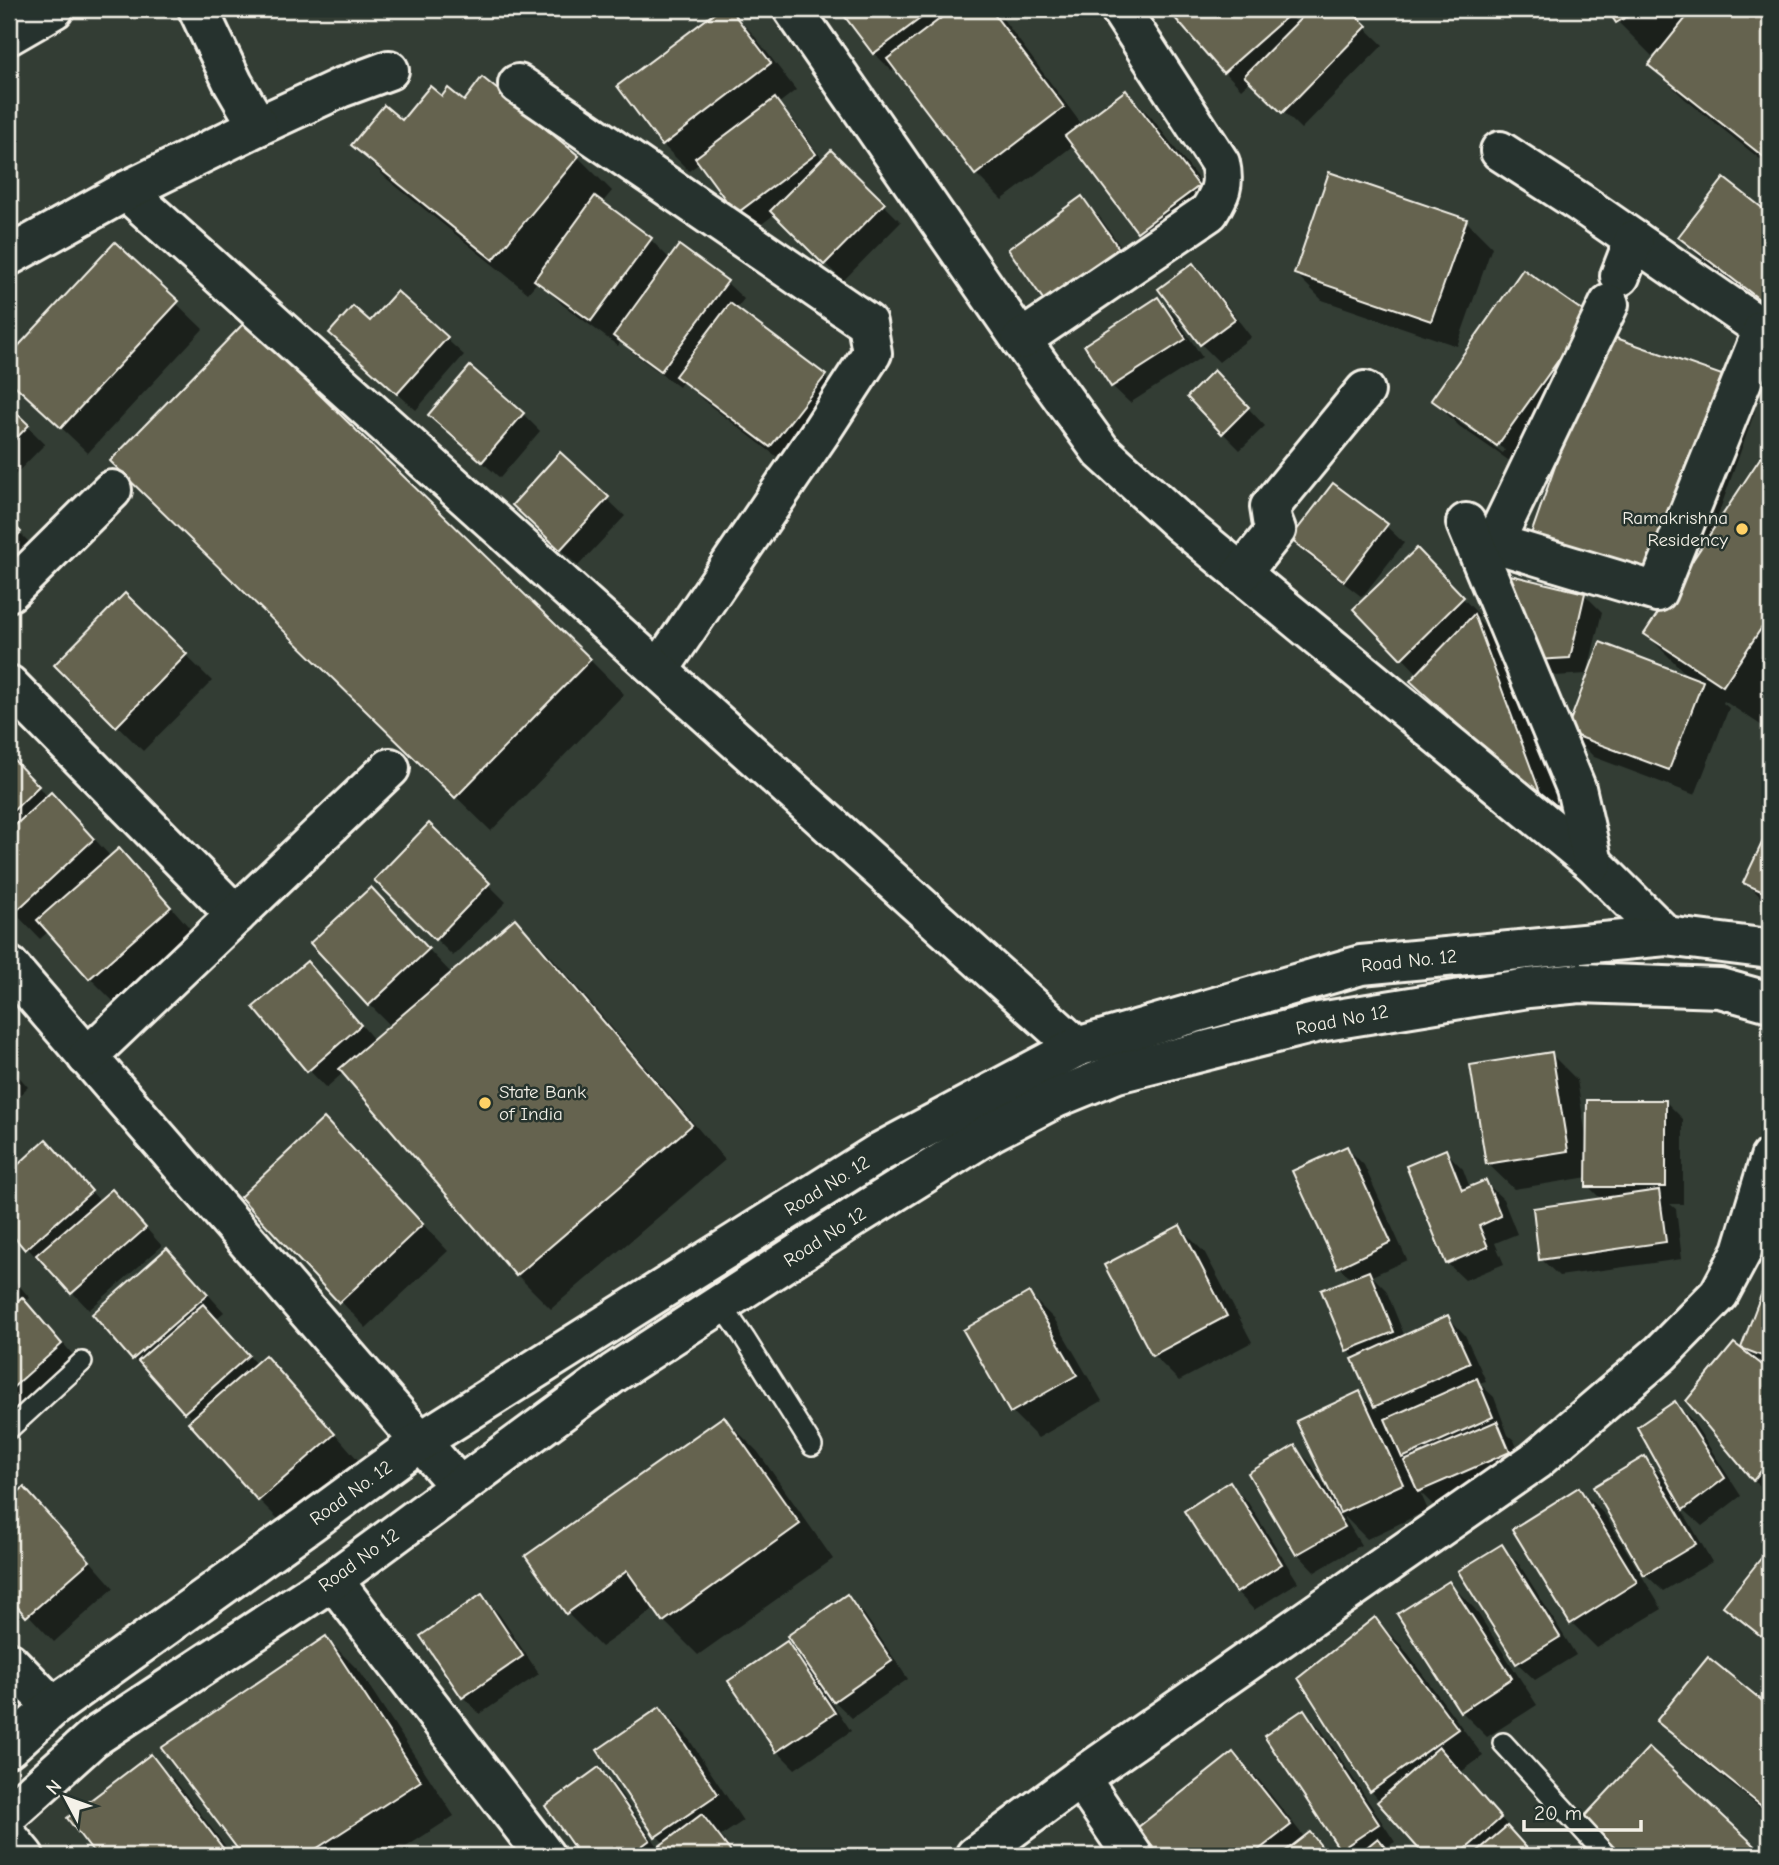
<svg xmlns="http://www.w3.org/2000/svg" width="1779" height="1865" font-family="'Comic Neue',sans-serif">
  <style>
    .shadow { fill: #0007; fill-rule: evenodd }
    .building { fill: #65644f; stroke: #f4f1e8; stroke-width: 2 }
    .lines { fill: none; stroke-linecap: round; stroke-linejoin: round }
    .lane-casing { stroke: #f4f1e8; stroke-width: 24 }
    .street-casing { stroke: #f4f1e8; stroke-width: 44 }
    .secondary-casing { stroke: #f4f1e8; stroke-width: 44 }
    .lane { stroke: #26332d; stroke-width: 19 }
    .street { stroke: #26332d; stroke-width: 38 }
    .secondary { stroke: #26332d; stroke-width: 38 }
    .poi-dot { fill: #ffd166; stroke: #26332d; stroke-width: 2.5 }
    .labels { text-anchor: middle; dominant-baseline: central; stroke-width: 5; stroke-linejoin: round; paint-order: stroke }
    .poi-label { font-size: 19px; fill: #f4f1e8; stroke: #26332d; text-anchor: end }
    .street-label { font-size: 19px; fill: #f4f1e8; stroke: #26332d }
  </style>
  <rect width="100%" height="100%" fill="#333d34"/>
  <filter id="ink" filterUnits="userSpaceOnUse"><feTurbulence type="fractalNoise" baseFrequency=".0143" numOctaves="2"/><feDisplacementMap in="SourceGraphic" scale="14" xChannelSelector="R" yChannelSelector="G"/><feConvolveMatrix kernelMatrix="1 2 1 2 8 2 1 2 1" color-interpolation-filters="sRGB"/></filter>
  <g filter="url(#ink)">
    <!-- shadow -->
    <g class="shadow">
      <path d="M723 9H728L752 33 796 90 778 104 792 118 823 160 831 152 901 222 843 281 775 214 754 230 737 212 700 163 689 171 663 145 619 87Z"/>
      <path d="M841 9H992L1003 19 1082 125 1126 92 1152 118 1223 212 1164 257 1138 231 1074 145 1002 200 976 174 896 68 892 71 874 53Z"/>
      <path d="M1178 9H1285L1298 24 1312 9H1346L1383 45 1301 129 1251 80 1241 89 1224 71Z"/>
      <path d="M1609 9H1770V167L1685 99 1650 65 1662 50 1652 56 1618 22Z"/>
      <path d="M442 99 464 103 578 157 612 191 602 203 651 240 671 260 726 282 744 299 736 309 824 376 850 402 797 472 704 401 683 381 679 387 633 353 621 341 618 346 563 305 538 281 528 293 387 179 353 145 402 122Z"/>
      <path d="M1724 181 1770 216V312L1706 263 1680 237Z"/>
      <path d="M1082 199 1099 216 1141 275 1069 325Z"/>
      <path d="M1466 221 1492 247 1457 346 1322 300 1296 274Z"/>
      <path d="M115 244 203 329 88 453 9 378V359Z"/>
      <path d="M1193 265 1210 283 1251 337 1219 362 1201 344 1160 289Z"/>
      <path d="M1524 272 1608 337 1721 376 1755 411 1712 532 1713 533 1770 446V731L1724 701 1723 703 1729 708 1695 795 1594 757 1568 731 1690 678 1646 634 1663 608 1585 386 1524 471 1459 426 1433 400ZM1460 418 1505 450 1503 453 1460 423Z"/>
      <path d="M397 294 464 355 416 410 348 350Z"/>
      <path d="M1158 299 1175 316 1202 357 1130 403 1112 386Z"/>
      <path d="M1231 390 1265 426 1240 450 1223 433Z"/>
      <path d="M9 408 45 444 9 481Z"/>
      <path d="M523 414 540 431 500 478 430 415Z"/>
      <path d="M560 454 625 516 578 566 532 522Z"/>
      <path d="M147 495 590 660 624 694 491 831Z"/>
      <path d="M9 522 46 559 9 596Z"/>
      <path d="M1386 526 1404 543 1362 597 1310 557 1293 539Z"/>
      <path d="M1434 568 1480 616 1477 619 1500 642 1567 824 1439 707 1413 681 1419 675 1402 657Z"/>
      <path d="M1584 594 1602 612 1587 674 1555 676 1537 659Z"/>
      <path d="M125 595 212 681 143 751 56 665Z"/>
      <path d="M9 757 48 797 77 820 111 857 119 851 145 877 195 934 116 1004 90 978 49 931 40 939 9 907Z"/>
      <path d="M429 825 506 902 453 956 376 880Z"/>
      <path d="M1770 831V907L1746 882Z"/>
      <path d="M397 916 452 974 515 920 549 954 725 1160 551 1309 517 1275 344 1072 326 1088 309 1070 307 964 324 981 375 1041 391 1026 369 1004Z"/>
      <path d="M1551 1054 1577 1080 1586 1136 1666 1102 1683 1119V1204H1670L1676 1209 1682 1259 1559 1276 1541 1259 1602 1200 1588 1186V1177L1514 1189 1487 1163Z"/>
      <path d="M9 1065 28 1087 9 1105Z"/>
      <path d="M46 1142 100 1201 129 1209 162 1246 89 1310 46 1264 44 1266 9 1228V1175Z"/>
      <path d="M350 1146 448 1251 366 1328 243 1197Z"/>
      <path d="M1347 1148 1364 1165 1407 1260 1372 1276 1386 1290 1405 1337 1448 1317 1465 1335 1486 1381 1479 1383 1494 1397 1508 1435 1514 1440 1526 1470 1437 1509 1420 1492 1428 1510 1367 1539 1345 1517H1344L1361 1545 1315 1572 1298 1554 1250 1474 1295 1447 1312 1465 1327 1489 1329 1487 1359 1393 1378 1411 1354 1360 1356 1359 1347 1350 1351 1279 1339 1267Z"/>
      <path d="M1445 1151 1463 1169 1470 1188 1485 1182 1503 1199 1517 1234 1495 1243 1504 1264 1465 1280 1447 1263Z"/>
      <path d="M1179 1227 1205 1253 1252 1342 1179 1381 1153 1355Z"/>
      <path d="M184 1268 224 1312 216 1319 256 1364 265 1357 291 1383 359 1461 285 1526 259 1500 193 1420 152 1375 151 1376 133 1359Z"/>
      <path d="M9 1274 30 1298 25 1302 48 1326 87 1371 9 1440Z"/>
      <path d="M1770 1275V1496L1754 1480 1747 1356 1749 1354 1743 1348Z"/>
      <path d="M1029 1294 1055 1320 1102 1401 1038 1438 1012 1412 965 1331Z"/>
      <path d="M1675 1403 1692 1420 1741 1496 1702 1526 1680 1506 1712 1562 1663 1591 1645 1574V1458L1662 1476 1668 1486 1671 1484Z"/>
      <path d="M724 1418 758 1452 833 1559 698 1655 664 1621 655 1609 601 1647 567 1613Z"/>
      <path d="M1230 1484 1247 1501 1298 1582 1254 1610 1237 1592Z"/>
      <path d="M24 1489 50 1515 114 1588 54 1642 9 1594V1502Z"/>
      <path d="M1579 1489 1605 1515 1662 1609 1597 1648 1571 1622Z"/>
      <path d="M1501 1547 1519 1564 1576 1655 1535 1680 1517 1663 1461 1572Z"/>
      <path d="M1770 1550V1645L1743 1623 1725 1605Z"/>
      <path d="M1449 1583 1475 1609 1537 1705 1487 1737 1461 1711Z"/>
      <path d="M482 1596 499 1614 539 1674 480 1714 463 1697Z"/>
      <path d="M847 1597 864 1614 908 1679 852 1718 830 1697 829 1698 851 1731 795 1769 777 1751 731 1681 787 1644 805 1662Z"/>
      <path d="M1375 1619 1401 1645 1483 1756 1461 1772 1534 1856H1427L1371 1791 1300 1679Z"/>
      <path d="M326 1638 360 1672 454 1816 392 1856H245L164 1749Z"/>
      <path d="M1708 1660 1770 1710V1816L1685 1747 1659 1721Z"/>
      <path d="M660 1709 686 1735 743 1821 721 1836 736 1856H582L547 1806 599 1769 616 1787 659 1848 665 1844 657 1836Z"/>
      <path d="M1304 1711 1321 1729 1395 1842 1385 1848 1393 1856H1349L1342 1849Z"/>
      <path d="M1649 1750 1763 1856H1620L1609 1846Z"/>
      <path d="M1233 1754 1259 1780 1305 1838 1310 1834 1331 1856H1162L1140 1828Z"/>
      <path d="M150 1756 176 1782 233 1856H99L70 1818Z"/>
    </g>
    <!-- building -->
    <g class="building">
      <path d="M720 9H730L771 63 662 146 617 86Z"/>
      <path d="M839 9H933L873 54Z"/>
      <path d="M953 9H990L1064 107 975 175 887 59Z"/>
      <path d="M1186 9H1285L1290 14 1223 73 1175 18Z"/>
      <path d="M1310 9H1349L1367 26 1282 113 1244 76Z"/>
      <path d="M1607 9H1640L1616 23Z"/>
      <path d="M1693 9H1770V162L1648 65Z"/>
      <path d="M482 77 579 156 493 260 351 145 384 105 402 120 430 86 442 96 448 88 464 101Z"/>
      <path d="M1126 90 1199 186 1137 232 1065 136Z"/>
      <path d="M775 98 816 154 736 214 695 158Z"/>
      <path d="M831 150 885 203 824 265 770 211Z"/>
      <path d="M1329 172 1467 219 1431 321 1294 274Z"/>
      <path d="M1724 178 1770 214V303L1768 306 1678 237Z"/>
      <path d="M595 196 652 238 591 321 534 280Z"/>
      <path d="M1082 196 1125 257 1050 309 1008 249Z"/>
      <path d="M115 242 179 301 61 428 9 380V356Z"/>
      <path d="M679 245 728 281 661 371 613 336Z"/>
      <path d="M1193 263 1235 319 1200 345 1158 289Z"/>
      <path d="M1523 269 1590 316 1497 446 1431 400Z"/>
      <path d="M397 291 448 337 397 394 329 333 353 306 370 321Z"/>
      <path d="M1158 297 1186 339 1111 387 1084 345Z"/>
      <path d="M730 303 826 375 770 447 675 376Z"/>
      <path d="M245 322 591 659 455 798 110 461Z"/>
      <path d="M1602 333 1722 375 1648 582 1529 540Z"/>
      <path d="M470 366 524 413 482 462 428 415Z"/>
      <path d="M1214 370 1249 407 1222 434 1187 397Z"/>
      <path d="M9 406 29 425 9 446Z"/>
      <path d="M1770 443V615L1723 686 1644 634Z"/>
      <path d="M560 452 609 497 560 550 512 505Z"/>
      <path d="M1333 483 1388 524 1344 581 1290 539Z"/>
      <path d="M9 520 21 532 9 544Z"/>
      <path d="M1417 548 1464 597 1401 659 1353 609Z"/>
      <path d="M1506 574 1585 593 1570 658 1536 660Z"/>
      <path d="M125 593 187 654 116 727 54 665Z"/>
      <path d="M1474 614 1544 803 1410 681Z"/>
      <path d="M1600 642 1703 681 1669 770 1566 732Z"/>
      <path d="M9 755 39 786 9 815Z"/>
      <path d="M51 792 94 839 13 914 9 909V831Z"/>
      <path d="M429 823 490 883 435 940 374 880Z"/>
      <path d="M1770 826V895L1743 883Z"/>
      <path d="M119 848 171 907 89 979 37 920Z"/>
      <path d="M371 887 429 949 368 1006 310 943Z"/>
      <path d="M515 918 692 1125 516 1276 339 1069Z"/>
      <path d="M307 961 361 1025 307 1072 253 1007Z"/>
      <path d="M1552 1052 1568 1151 1486 1164 1470 1065Z"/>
      <path d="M1587 1100H1666V1187H1586Z"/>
      <path d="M324 1118 423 1224 339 1303 240 1197Z"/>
      <path d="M46 1139 92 1191 25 1250 9 1231V1173Z"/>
      <path d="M1347 1146 1391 1242 1337 1268 1292 1171Z"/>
      <path d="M1446 1149 1462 1190 1486 1180 1501 1216 1479 1226 1488 1247 1446 1264 1406 1166Z"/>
      <path d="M112 1189 146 1228 71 1294 36 1255Z"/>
      <path d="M1659 1190 1666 1242 1539 1260 1533 1208Z"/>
      <path d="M1180 1225 1227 1316 1152 1356 1104 1265Z"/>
      <path d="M167 1248 208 1294 132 1360 92 1314Z"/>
      <path d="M1369 1271 1394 1332 1346 1351 1321 1290Z"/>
      <path d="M1770 1271V1359L1741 1348Z"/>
      <path d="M1029 1292 1077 1375 1010 1413 963 1330Z"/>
      <path d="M22 1297 62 1344 9 1391V1309Z"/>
      <path d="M203 1304 249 1355 184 1413 138 1361Z"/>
      <path d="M1448 1315 1470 1363 1374 1407 1352 1359Z"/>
      <path d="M1734 1343 1770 1371V1460L1753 1481 1686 1401Z"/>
      <path d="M265 1355 335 1434 258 1501 188 1422Z"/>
      <path d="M1477 1378 1493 1417 1402 1458 1385 1419Z"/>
      <path d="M1360 1391 1403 1484 1340 1513 1296 1421Z"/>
      <path d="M1675 1401 1725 1478 1683 1510 1637 1427Z"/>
      <path d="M724 1416 800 1524 663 1622 627 1571 566 1614 525 1556Z"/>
      <path d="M1497 1421 1510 1452 1418 1492 1404 1461Z"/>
      <path d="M1295 1445 1345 1527 1296 1555 1248 1473Z"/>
      <path d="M1645 1456 1696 1544 1644 1575 1593 1487Z"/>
      <path d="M1230 1481 1282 1564 1236 1593 1184 1511Z"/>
      <path d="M24 1487 90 1561 26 1617 9 1597V1500Z"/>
      <path d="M1579 1487 1637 1582 1570 1624 1512 1529Z"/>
      <path d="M1502 1544 1560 1637 1516 1664 1458 1571Z"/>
      <path d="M1770 1547V1625L1761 1636 1723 1606Z"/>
      <path d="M1449 1581 1512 1678 1460 1712 1397 1614Z"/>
      <path d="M482 1594 523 1656 462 1698 420 1636Z"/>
      <path d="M847 1594 892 1661 833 1702 787 1636Z"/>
      <path d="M1375 1617 1458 1729 1370 1792 1298 1678Z"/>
      <path d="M326 1636 421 1781 305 1856H243L161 1748Z"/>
      <path d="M787 1641 835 1713 776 1752 728 1681Z"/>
      <path d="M1708 1657 1770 1707V1813L1656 1721Z"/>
      <path d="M660 1707 718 1794 655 1837 597 1750Z"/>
      <path d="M1304 1709 1379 1824 1340 1850 1264 1736Z"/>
      <path d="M1439 1747 1501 1818 1458 1856H1425L1377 1802Z"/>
      <path d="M1649 1747 1766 1856H1619L1581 1820Z"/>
      <path d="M1233 1752 1291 1825 1251 1856H1160L1137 1828Z"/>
      <path d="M151 1754 229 1856H96L67 1818Z"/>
      <path d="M599 1767 650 1840 628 1856H580L545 1806Z"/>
      <path d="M702 1814 734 1856H646Z"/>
      <path d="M1507 1826 1534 1856H1472Z"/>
      <path d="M1310 1832 1329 1856H1279Z"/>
      <path d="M1378 1838 1393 1856H1356Z"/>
    </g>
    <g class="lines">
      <defs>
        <g id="lane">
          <path d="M721 1304 745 1339 812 1446"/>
          <path d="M9 1429 82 1362"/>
          <path d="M1503 1743 1607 1856"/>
        </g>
        <g id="street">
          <path d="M793 9 1021 340 1101 451 1179 522 1593 863 1666 936"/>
          <path d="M9 35 54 9"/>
          <path d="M518 84 867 323 872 353 820 433 659 670"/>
          <path d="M258 126 340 88 389 70"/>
          <path d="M1500 151 1579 202 1770 334"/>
          <path d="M126 191 1077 1047"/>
          <path d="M9 256 126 191 258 126 233 83 198 9"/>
          <path d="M1620 276 1634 240"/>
          <path d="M1609 304 1494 543 1657 592 1763 329"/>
          <path d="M1021 340 1209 212C1220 194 1225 185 1220 163L1120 9"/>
          <path d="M1466 523 1576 788 1593 863"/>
          <path d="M1241 574 1276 530 1272 520 1270 507 1365 391"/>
          <path d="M9 592 112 490"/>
          <path d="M9 685 236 915"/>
          <path d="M9 966 459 1486"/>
          <path d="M87 1057 390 768"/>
          <path d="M333 1580 545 1856"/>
          <path d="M9 1662 53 1707"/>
          <path d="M1080 1778 1133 1856"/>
          <path d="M9 1838 24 1856"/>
          <path d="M975 1856 1080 1778 1535 1461 1661 1353 1719 1294 1742 1251 1770 1158"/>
        </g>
        <g id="secondary">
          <path d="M9 1747 53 1707 311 1522 421 1441 880 1152 1077 1047 1361 965 1666 936 1770 949"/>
          <path d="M9 1814 93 1738 333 1580 614 1373 856 1216 991 1132 1056 1098 1117 1073 1319 1022 1528 988 1580 983 1720 988 1770 1002"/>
        </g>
      </defs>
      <!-- lane casing -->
      <use href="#lane" class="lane-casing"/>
      <!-- street casing -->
      <use href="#street" class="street-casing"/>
      <!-- secondary casing -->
      <use href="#secondary" class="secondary-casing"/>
      <!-- lane -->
      <use href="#lane" class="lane"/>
      <!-- street -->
      <use href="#street" class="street"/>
      <!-- secondary -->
      <use href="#secondary" class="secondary"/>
    </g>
  </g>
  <!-- markers -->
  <g class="poi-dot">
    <circle cx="1742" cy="529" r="7"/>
    <circle cx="485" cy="1103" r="7"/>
  </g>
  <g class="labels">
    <!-- poi labels -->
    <g class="poi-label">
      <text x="1728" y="518">Ramakrishna<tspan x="1728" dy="22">Residency</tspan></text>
      <text x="499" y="1092" text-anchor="start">State Bank<tspan x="499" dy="22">of India</tspan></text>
    </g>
    <!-- street labels -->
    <g class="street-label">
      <text transform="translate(1409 961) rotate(-6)">Road No. 12</text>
      <text transform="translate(1342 1020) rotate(-11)">Road No 12</text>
      <text transform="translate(827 1186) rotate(-32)">Road No. 12</text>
      <text transform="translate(825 1237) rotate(-33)">Road No 12</text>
      <text transform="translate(351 1493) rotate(-36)">Road No. 12</text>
      <text transform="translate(359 1560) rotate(-36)">Road No 12</text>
    </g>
  </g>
  <!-- margin -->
  <rect width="1779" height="1865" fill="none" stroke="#26332d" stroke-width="35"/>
  <rect x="18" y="18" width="1744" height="1830" fill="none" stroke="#f4f1e8" stroke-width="2.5" filter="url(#ink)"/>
  <!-- north arrow -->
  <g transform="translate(66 1798) rotate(311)" stroke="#26332d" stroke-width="5" paint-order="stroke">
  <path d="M0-5L12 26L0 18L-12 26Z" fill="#f4f1e8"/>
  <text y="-10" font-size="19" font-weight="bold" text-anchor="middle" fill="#f4f1e8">N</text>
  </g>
  <!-- scale -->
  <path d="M1524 1820v10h117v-10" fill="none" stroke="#f4f1e8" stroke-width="3.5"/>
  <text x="1534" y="1820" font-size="21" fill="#f4f1e8" stroke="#26332d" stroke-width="5" paint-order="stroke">20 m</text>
</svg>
